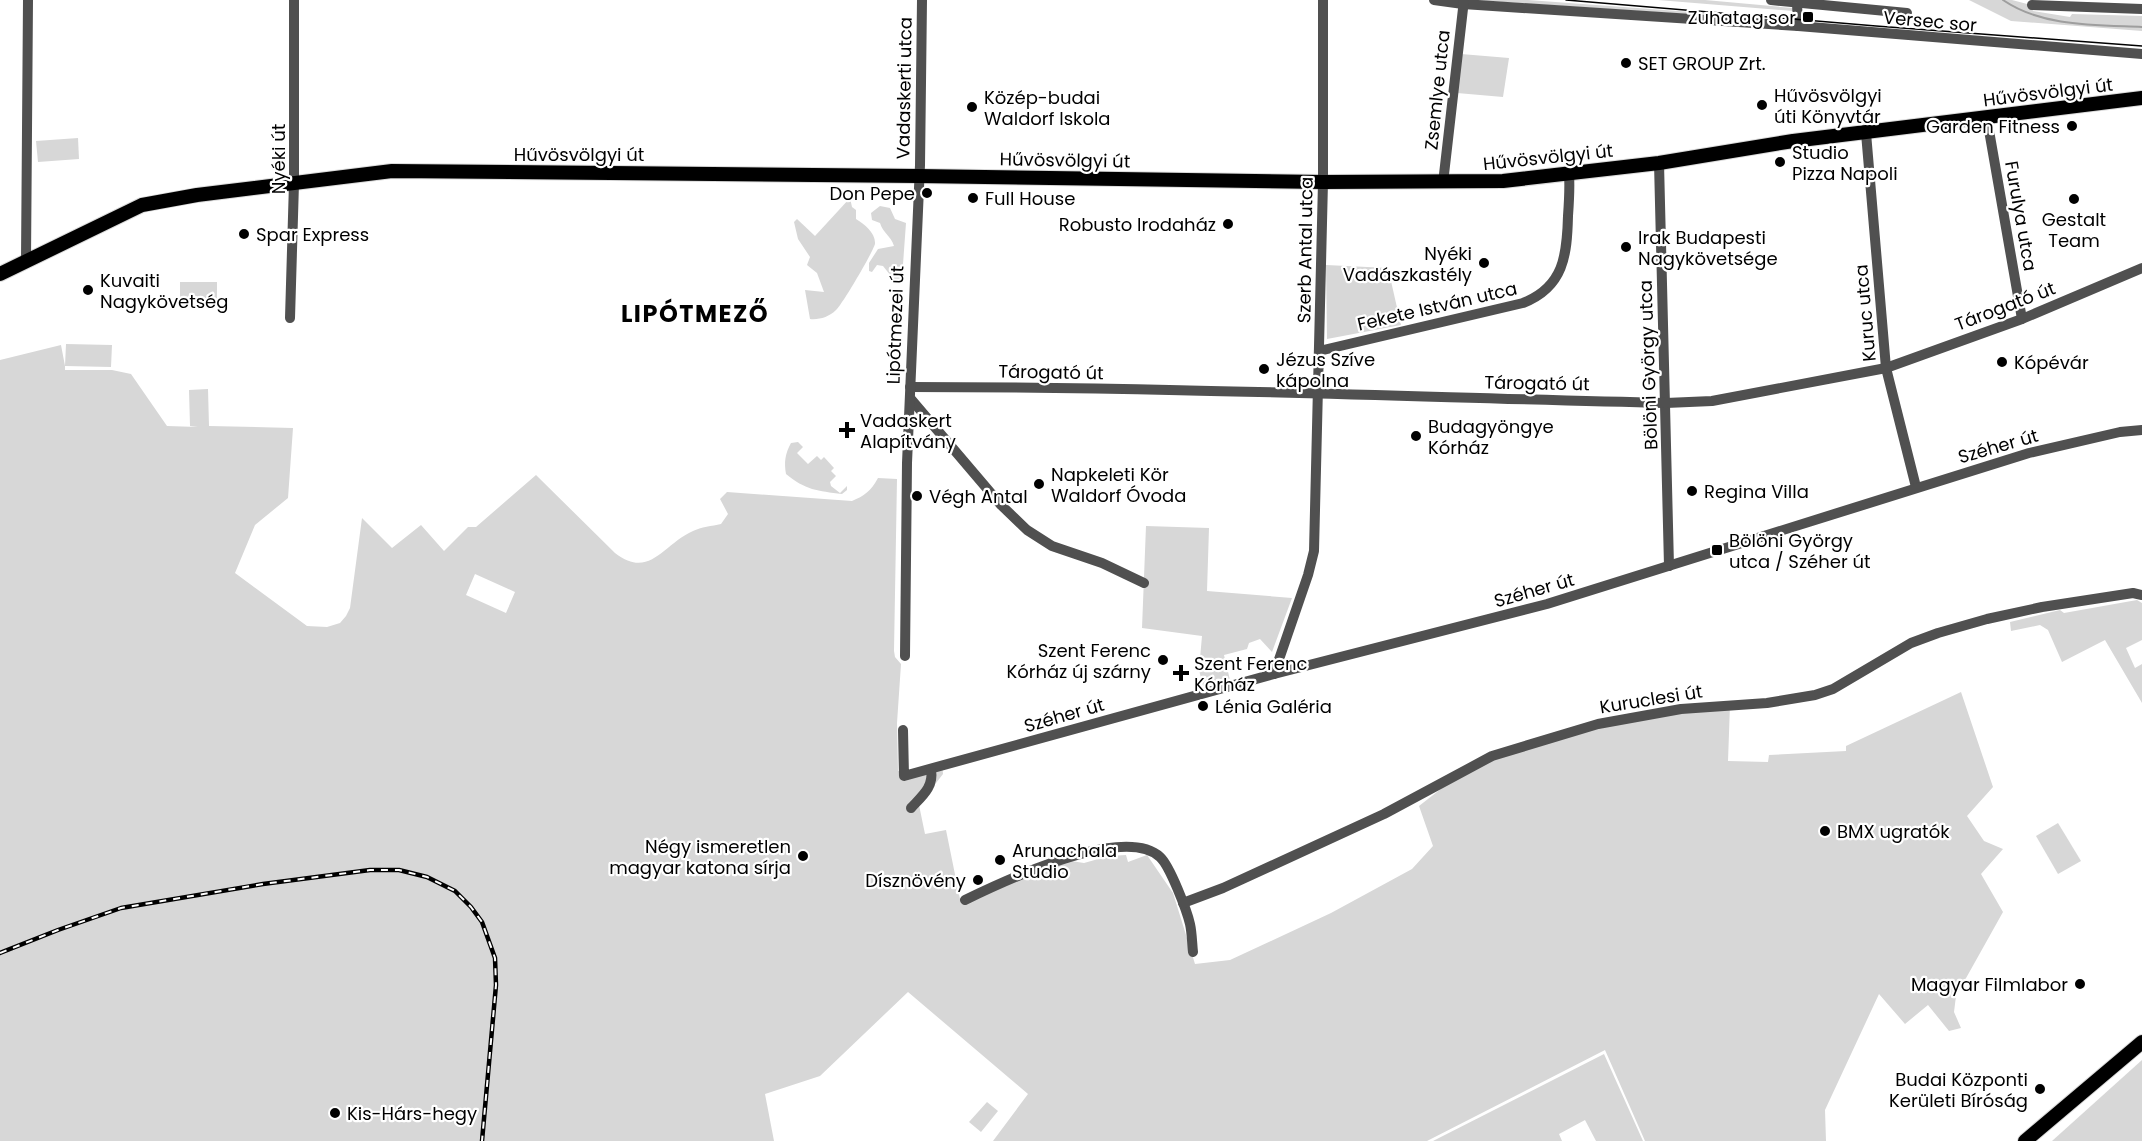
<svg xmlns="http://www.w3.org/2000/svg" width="2142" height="1141" font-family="Poppins,sans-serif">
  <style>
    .green { fill: #d7d7d7; fill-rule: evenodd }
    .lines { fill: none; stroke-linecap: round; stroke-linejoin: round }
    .stream { stroke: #9e9e9e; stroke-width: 2 }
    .major-casing { stroke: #dbdbdb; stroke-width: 16 }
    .minor { stroke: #505050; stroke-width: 10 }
    .major { stroke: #000; stroke-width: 14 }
    .tram { stroke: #000; stroke-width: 1.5 }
    .rail-casing { stroke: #000; stroke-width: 4.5 }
    .rail { stroke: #fff; stroke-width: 2; stroke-dasharray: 7; stroke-linecap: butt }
    .poi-dot { fill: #000; stroke: #fff; stroke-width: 2 }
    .labels { text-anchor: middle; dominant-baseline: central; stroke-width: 4.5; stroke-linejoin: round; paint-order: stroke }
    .poi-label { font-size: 18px; fill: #000; stroke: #fff; text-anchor: start }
    .street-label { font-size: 18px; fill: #000; stroke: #fff }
    .district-label { font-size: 24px; font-weight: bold; letter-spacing: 1.5px; fill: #000; stroke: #fff }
  </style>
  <rect width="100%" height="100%" fill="#fff"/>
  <!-- green -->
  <g class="green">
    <path d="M1472 0H1528L1732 15V17Z"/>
    <path d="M1658 0H1705L1793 8V11Z"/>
    <path d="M1969 0H2012L2031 5 2033 11 2070 17 2072 14 2142 16V31L2011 21Z"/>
    <path d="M1461 54 1509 58 1503 97 1457 93Z"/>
    <path d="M78 138 79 159 38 162 36 141Z"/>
    <path d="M850 198 852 207 856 210V219C864 224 876 233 875 244 873 252 842 305 836 310 829 317 819 320 810 319L805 290 824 292 817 273 807 265 810 257 798 239 794 222 797 219 815 236Z"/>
    <path d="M880 206 890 208 895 219 906 223 902 278 895 281 883 266 877 265 872 272 869 271V263L878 249 894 246C891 236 883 233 880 223L872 220 871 213Z"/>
    <path d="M1326 265 1388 268 1401 325 1327 339Z"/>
    <path d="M180 282H217V302L180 301Z"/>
    <path d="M66 344 112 345 111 367 65 366V370H112L131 374 167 426 198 427 190 426 189 390 208 389 209 426 293 428 288 498 255 525 235 573 307 626 327 627 340 623 346 616 350 608 362 518 392 548 421 525 444 551 468 527H476L536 475 615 553C650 580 663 544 693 531 701 527 712 526 721 524L728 514 720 499 727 492 852 501C864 496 871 491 878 478L897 479 894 651 895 657 901 664 897 723 898 771 907 773 942 763 943 774 919 805 925 834 946 830 961 904 1018 880 1071 861 1084 863 1109 856 1126 855 1128 862 1147 855 1173 893 1195 964 1230 960 1331 913 1412 869 1433 846 1419 806 1460 774 1483 760 1598 724 1730 705 1728 761 1768 762 1769 755 1846 751V746L1961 692 1993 787 1967 816 1984 841 2003 849 1981 874 2003 912 1956 996 1954 1012 1961 1028 1949 1031 1928 1005 1905 1024 1879 994 1825 1110 1826 1141H1645L1605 1050 1427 1141H993L1028 1094 908 992 820 1076 765 1094 774 1141H0V360L61 345 65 366ZM475 574 515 592 506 613 466 595Z"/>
    <path d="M798 442 803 447 797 453 808 464 817 456 821 460 824 457 834 468 831 471 836 476 830 482 831 486 840 493 847 486V490L842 494C818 491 805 490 786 474 784 462 785 454 791 443Z"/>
    <path d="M1146 526 1209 528 1207 591 1292 598 1272 652 1260 639 1249 643 1247 649 1224 655 1230 680 1203 686 1199 670 1202 636 1142 628Z"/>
    <path d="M2137 600 2142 603V640L2126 648 2135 668 2142 664V703L2105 640 2062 662 2048 630 2040 625 2011 631 2010 622 2060 610 2064 613Z"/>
    <path d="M2058 823 2081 861 2058 874 2036 836Z"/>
    <path d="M1604 1054 1643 1141H1596L1585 1120 1559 1134 1562 1141H1433Z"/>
    <path d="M2142 1060V1141H2052Z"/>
    <path d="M987 1102 998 1111 981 1132 969 1122Z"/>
  </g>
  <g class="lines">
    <!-- stream -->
    <path class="stream" d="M2003 0C2042 27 2096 25 2142 27"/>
    <defs>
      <g id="major">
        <path d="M0 274 142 205 197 195 392 171 918 176 1323 182 1503 181 1659 163 1793 141 2142 98"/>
        <path d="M2025 1141 2142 1042"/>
      </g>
    </defs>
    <!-- major casing -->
    <use href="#major" class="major-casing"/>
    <!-- minor -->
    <g class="minor">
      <path d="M1434 0 1463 4 1798 26 2142 54"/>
      <path d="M1771 0 1907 13"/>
      <path d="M1797 3 1798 26"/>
      <path d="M2032 5 2142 9"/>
      <path d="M1987 119 2022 319"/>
      <path d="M1866 133 1886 368 1916 487"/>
      <path d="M1659 163 1669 566"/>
      <path d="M1443 183 1464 0"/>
      <path d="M26 261 28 0"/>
      <path d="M290 318 294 183V0"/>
      <path d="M1319 351 1523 303C1564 287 1567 255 1568 216 1569 202 1570 188 1569 174"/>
      <path d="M910 387C1162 387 1414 397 1666 403L1712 401 1886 368 2022 319 2142 268"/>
      <path d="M910 398 1001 505 1027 530 1052 546 1102 563 1144 583"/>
      <path d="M905 656 907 463 920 165 922 0"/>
      <path d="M1274 674 1308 575 1314 551 1323 182V0"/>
      <path d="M903 730 904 776 1274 674 1547 604 2029 453 2120 432 2142 430"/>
      <path d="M911 808C922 796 934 787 931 770"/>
      <path d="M965 900C1004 881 1124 824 1160 857 1170 866 1187 911 1190 924 1192 933 1192 943 1193 952"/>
      <path d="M1183 903 1223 888 1384 814 1492 756 1598 724 1681 709 1767 703 1815 695 1833 689 1911 643 1938 633 1987 619 2042 607 2133 593 2142 595"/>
    </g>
    <!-- major -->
    <use href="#major" class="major"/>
    <!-- tram -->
    <path class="tram" d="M1566 0 1876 26 2142 46"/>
    <defs>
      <path id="rail" d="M0 953 58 930 121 908 263 884 370 870H399L427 877 455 891 471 907 482 922 495 958 496 985 482 1141"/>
    </defs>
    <!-- rail casing -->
    <use href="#rail" class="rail-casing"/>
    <!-- rail -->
    <use href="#rail" class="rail"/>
  </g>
  <!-- markers -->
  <g class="poi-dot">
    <rect x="1802" y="11" width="12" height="12" rx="3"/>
    <circle cx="1626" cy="63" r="6"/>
    <circle cx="1762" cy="105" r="6"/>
    <circle cx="972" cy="107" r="6"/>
    <circle cx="2072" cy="126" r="6"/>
    <circle cx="1780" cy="162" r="6"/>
    <circle cx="927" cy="193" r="6"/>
    <circle cx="973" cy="198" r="6"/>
    <circle cx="2074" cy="199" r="6"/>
    <circle cx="1228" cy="224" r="6"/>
    <circle cx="244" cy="234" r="6"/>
    <circle cx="1626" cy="247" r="6"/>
    <circle cx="1484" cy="263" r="6"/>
    <circle cx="88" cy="290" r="6"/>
    <circle cx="2002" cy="362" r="6"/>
    <circle cx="1264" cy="369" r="6"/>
    <path d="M844 421h6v6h6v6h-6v6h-6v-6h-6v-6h6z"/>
    <circle cx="1416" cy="436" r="6"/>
    <circle cx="1039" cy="484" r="6"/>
    <circle cx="1692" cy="491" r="6"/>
    <circle cx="917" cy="496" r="6"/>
    <rect x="1711" y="544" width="12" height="12" rx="3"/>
    <circle cx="1163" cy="660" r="6"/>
    <path d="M1178 664h6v6h6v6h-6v6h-6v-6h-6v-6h6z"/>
    <circle cx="1203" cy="706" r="6"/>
    <circle cx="1825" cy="831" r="6"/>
    <circle cx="803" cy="856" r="6"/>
    <circle cx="1000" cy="860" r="6"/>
    <circle cx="978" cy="880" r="6"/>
    <circle cx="2080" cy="984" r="6"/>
    <circle cx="2040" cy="1089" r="6"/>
    <circle cx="335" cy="1113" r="6"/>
  </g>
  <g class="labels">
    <!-- poi labels -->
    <g class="poi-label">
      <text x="1796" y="17" text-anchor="end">Zuhatag sor</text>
      <text x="1638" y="63">SET GROUP Zrt.</text>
      <text x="1774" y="95">Hűvösvölgyi<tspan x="1774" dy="21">úti Könyvtár</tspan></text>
      <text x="984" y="97">Közép-budai<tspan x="984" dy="21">Waldorf Iskola</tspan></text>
      <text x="2060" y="126" text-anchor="end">Garden Fitness</text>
      <text x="1792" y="152">Studio<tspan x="1792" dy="21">Pizza Napoli</tspan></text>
      <text x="915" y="193" text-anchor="end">Don Pepe</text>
      <text x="985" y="198">Full House</text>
      <text x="2074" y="219" text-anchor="middle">Gestalt<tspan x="2074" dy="21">Team</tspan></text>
      <text x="1216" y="224" text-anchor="end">Robusto Irodaház</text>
      <text x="256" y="234">Spar Express</text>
      <text x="1638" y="237">Irak Budapesti<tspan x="1638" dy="21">Nagykövetsége</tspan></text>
      <text x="1472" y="253" text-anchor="end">Nyéki<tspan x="1472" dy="21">Vadászkastély</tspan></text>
      <text x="100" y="280">Kuvaiti<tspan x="100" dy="21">Nagykövetség</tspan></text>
      <text x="1276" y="359">Jézus Szíve<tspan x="1276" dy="21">kápolna</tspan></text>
      <text x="2014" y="362">Kópévár</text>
      <text x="860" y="420">Vadaskert<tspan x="860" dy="21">Alapítvány</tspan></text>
      <text x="1428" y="426">Budagyöngye<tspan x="1428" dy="21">Kórház</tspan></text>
      <text x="1051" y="474">Napkeleti Kör<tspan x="1051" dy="21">Waldorf Óvoda</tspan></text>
      <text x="1704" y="491">Regina Villa</text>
      <text x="929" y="496">Végh Antal</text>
      <text x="1729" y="540">Bölöni György<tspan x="1729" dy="21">utca / Széher út</tspan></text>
      <text x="1151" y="650" text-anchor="end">Szent Ferenc<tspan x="1151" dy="21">Kórház új szárny</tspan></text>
      <text x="1194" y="663">Szent Ferenc<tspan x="1194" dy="21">Kórház</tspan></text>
      <text x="1215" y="706">Lénia Galéria</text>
      <text x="1837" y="831">BMX ugratók</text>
      <text x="791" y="846" text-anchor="end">Négy ismeretlen<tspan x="791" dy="21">magyar katona sírja</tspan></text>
      <text x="1012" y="850">Arunachala<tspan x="1012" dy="21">Studio</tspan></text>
      <text x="966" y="880" text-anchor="end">Dísznövény</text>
      <text x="2068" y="984" text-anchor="end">Magyar Filmlabor</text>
      <text x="2028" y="1079" text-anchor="end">Budai Központi<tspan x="2028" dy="21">Kerületi Bíróság</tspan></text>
      <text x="347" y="1113">Kis-Hárs-hegy</text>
    </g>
    <!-- street labels -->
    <g class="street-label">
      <text transform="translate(1930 21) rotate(5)">Versec sor</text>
      <text transform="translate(904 88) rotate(-89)">Vadaskerti utca</text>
      <text transform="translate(1437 90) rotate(-84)">Zsemlye utca</text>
      <text transform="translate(2048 92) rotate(-7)">Hűvösvölgyi út</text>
      <text x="579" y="154">Hűvösvölgyi út</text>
      <text transform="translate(1548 157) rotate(-6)">Hűvösvölgyi út</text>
      <text transform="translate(278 159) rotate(-90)">Nyéki út</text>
      <text transform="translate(1065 160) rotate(1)">Hűvösvölgyi út</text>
      <text transform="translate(2021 216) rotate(80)">Furulya utca</text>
      <text transform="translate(1305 250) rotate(-89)">Szerb Antal utca</text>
      <text transform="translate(1437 306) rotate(-13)">Fekete István utca</text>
      <text transform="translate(2005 306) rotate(-21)">Tárogató út</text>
      <text transform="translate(1865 313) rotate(-95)">Kuruc utca</text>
      <text transform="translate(895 325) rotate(-88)">Lipótmezei út</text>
      <text transform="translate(1648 365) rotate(-92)">Bölöni György utca</text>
      <text transform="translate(1051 372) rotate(1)">Tárogató út</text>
      <text transform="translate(1537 383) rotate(1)">Tárogató út</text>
      <text transform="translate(1998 446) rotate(-16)">Széher út</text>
      <text transform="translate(1534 590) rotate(-16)">Széher út</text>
      <text transform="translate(1651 699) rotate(-9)">Kuruclesi út</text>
      <text transform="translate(1064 715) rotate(-16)">Széher út</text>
    </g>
    <!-- district labels -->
    <g class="district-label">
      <text x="695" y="313">LIPÓTMEZŐ</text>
    </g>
  </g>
</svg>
